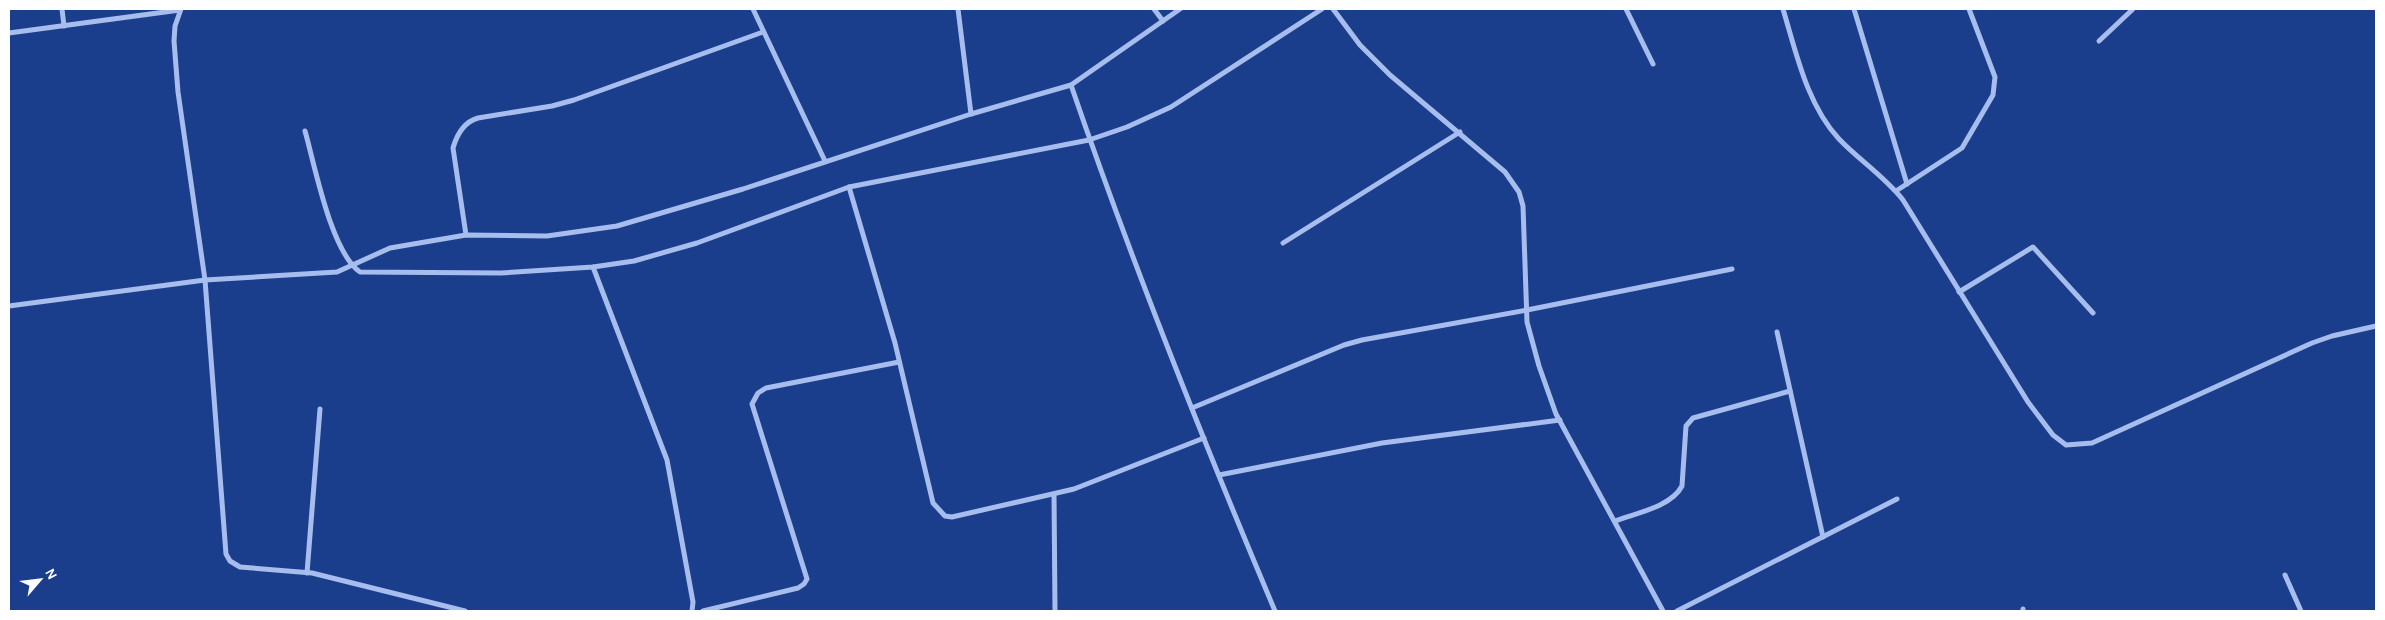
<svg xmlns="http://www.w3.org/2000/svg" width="2385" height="620" font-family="Karla,sans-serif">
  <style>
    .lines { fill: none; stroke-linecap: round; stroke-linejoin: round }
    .minor { stroke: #a7bded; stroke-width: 5 }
  </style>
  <rect width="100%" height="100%" fill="#1b3e8c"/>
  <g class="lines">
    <!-- minor -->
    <g class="minor">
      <path d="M62 9 64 26"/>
      <path d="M181 9 175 26 174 41 178 92 205 280 226 554 230 561 240 567 312 573 465 611"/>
      <path d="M753 9 825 161"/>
      <path d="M958 9 971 114"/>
      <path d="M1154 9 1163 21"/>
      <path d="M1333 9 1360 45 1390 75 1505 172 1519 192 1523 206 1527 322 1539 366 1556 414 1663 611"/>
      <path d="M1626 9 1653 64"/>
      <path d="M1783 9C1796 52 1807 105 1839 139 1859 160 1884 176 1903 200L2028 402 2053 435 2066 445 2092 443 2312 343 2332 336 2376 326"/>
      <path d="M1854 9 1907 184"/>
      <path d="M9 33 180 10"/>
      <path d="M2099 41 2133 9"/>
      <path d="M1071 85C1132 263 1202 438 1275 611"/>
      <path d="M305 131C315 166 331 252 360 272L501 273 593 267 634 261 697 243 849 187 1089 140 1127 127 1171 107 1322 9"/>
      <path d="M849 187 895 343 933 503 945 516 952 517 1074 489 1204 438"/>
      <path d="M1896 191 1962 148 1993 95 1995 77 1969 9"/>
      <path d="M466 235 453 148C457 134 464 122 478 118L552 106 574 100 763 32"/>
      <path d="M1283 243 1460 132"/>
      <path d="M593 267 667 460 693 602 692 611"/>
      <path d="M1959 292 2033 247 2093 313"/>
      <path d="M9 306 205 280 337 272 390 248 466 235 547 236 617 226 743 189 971 114 1071 85 1180 9"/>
      <path d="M1777 332 1823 537"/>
      <path d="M1192 408 1344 345 1362 340 1527 310 1732 269"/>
      <path d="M1219 475 1382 443 1560 420"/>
      <path d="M1054 494 1055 611"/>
      <path d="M1615 521C1636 513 1671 507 1682 486L1686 426 1693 418 1790 391"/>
      <path d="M307 573 320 409"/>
      <path d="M2285 575 2301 611"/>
      <path d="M2023 609V611"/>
      <path d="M703 611 798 588 804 584 807 579 752 404 758 393 766 388 899 362"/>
      <path d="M1677 611 1897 499"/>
    </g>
  </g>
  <!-- border -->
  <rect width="2385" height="620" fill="none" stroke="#ffffff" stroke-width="20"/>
  <!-- north arrow -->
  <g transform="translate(40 580) rotate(62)" stroke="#1b3e8c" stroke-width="4" paint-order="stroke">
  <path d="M0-4L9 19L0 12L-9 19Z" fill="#ffffff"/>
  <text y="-8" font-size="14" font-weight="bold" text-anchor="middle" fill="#ffffff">N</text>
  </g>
</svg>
